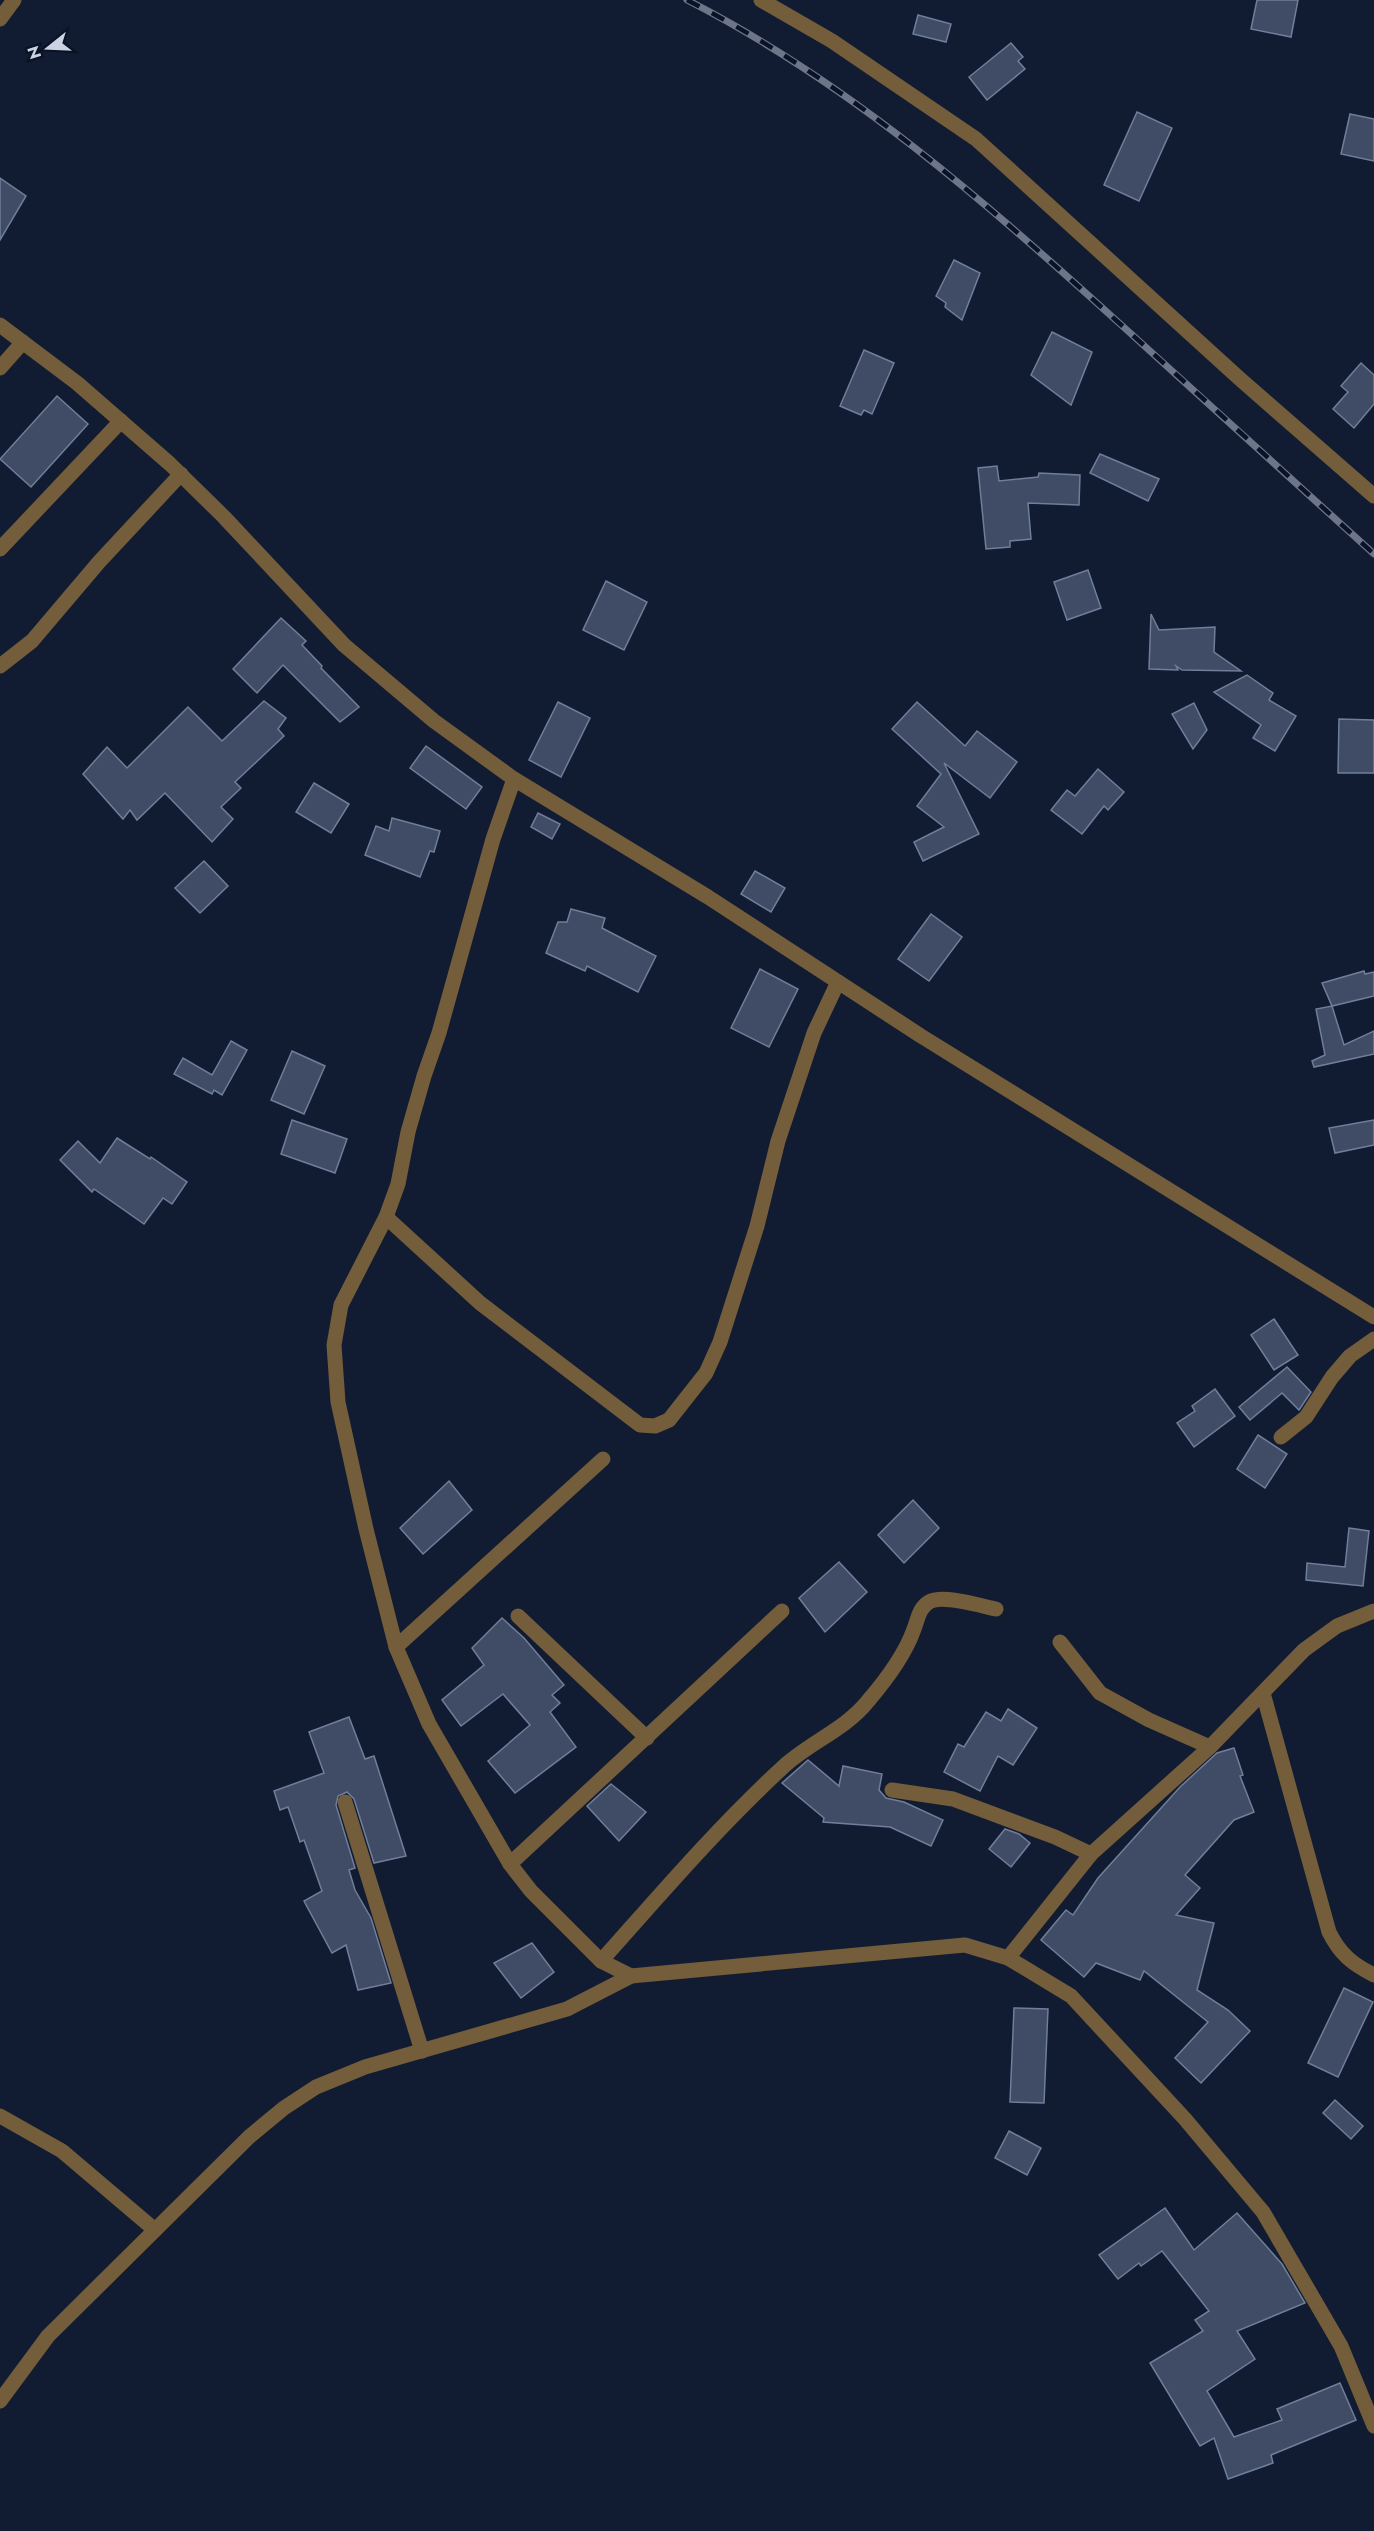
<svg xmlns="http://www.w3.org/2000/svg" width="1374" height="2531" font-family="Jost,sans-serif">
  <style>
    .building { fill: #404c65; stroke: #707e9a; stroke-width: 1.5 }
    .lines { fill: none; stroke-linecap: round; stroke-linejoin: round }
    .minor { stroke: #735d3a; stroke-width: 15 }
    .rail-casing { stroke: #6d7689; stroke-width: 7 }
    .rail { stroke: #091227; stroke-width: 4.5; stroke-dasharray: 14; stroke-linecap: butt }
  </style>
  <rect width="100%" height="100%" fill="#111b32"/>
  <!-- building -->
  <g class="building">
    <path d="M1257 0H1298L1291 37 1251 29Z"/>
    <path d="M918 15 951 24 946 42 913 34Z"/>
    <path d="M1011 43 1023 57 1018 61 1025 69 987 100 969 77Z"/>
    <path d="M1137 112 1172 128 1139 201 1104 185Z"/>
    <path d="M1350 114 1374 119V161L1341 154Z"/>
    <path d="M0 178 26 196 0 240Z"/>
    <path d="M954 260 980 273 962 320 945 307 946 303 936 296Z"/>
    <path d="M1052 332 1092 352 1071 405 1031 375Z"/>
    <path d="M864 350 894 363 872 414 864 410 861 415 840 406Z"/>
    <path d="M1361 363 1374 375V404L1354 428 1333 409 1348 392 1341 386Z"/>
    <path d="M57 396 88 424 31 487 0 459Z"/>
    <path d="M1100 454 1159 479 1148 501 1090 473Z"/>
    <path d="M997 466 999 481 1038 477 1039 473 1080 475 1079 505 1028 503 1031 539 1010 541V547L986 549 978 468Z"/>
    <path d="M1088 570 1101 608 1067 620 1054 582Z"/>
    <path d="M606 581 647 602 624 650 583 630Z"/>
    <path d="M1151 614 1159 630 1215 627 1214 652 1241 671 1182 670 1176 666 1178 670 1149 669Z"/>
    <path d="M281 618 306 641 302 645 322 666 321 668 359 707 340 722 283 665 257 693 233 669Z"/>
    <path d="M1247 675 1273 693 1269 700 1296 716 1275 751 1253 738 1261 725 1214 692Z"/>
    <path d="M264 701 286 718 278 729 284 736 235 782 241 788 221 807 233 819 212 842 165 793 137 820 130 810 123 819 83 774 107 747 127 768 188 707 222 741Z"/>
    <path d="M558 702 590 718 561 777 529 760Z"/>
    <path d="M917 702 965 746 977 731 1017 762 990 798 944 763 979 834 923 861 914 842 944 827 917 806 941 774 892 729Z"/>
    <path d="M1194 703 1207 730 1193 749 1172 714Z"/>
    <path d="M1339 719 1374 720V773H1338Z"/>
    <path d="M426 746 482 787 466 809 410 768Z"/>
    <path d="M1098 769 1124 792 1108 810 1104 806 1082 834 1051 810 1067 790 1075 796Z"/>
    <path d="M314 783 349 804 331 833 296 812Z"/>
    <path d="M538 813 560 824 552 839 531 827Z"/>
    <path d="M392 818 440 831 434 852 430 851 420 877 365 855 376 826 389 831Z"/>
    <path d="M204 861 228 886 200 913 175 888Z"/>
    <path d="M755 871 785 888 771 912 741 894Z"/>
    <path d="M571 909 605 918 602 928 656 956 638 992 587 966 585 971 546 953 558 922H567Z"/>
    <path d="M931 914 962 937 929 981 898 959Z"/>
    <path d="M760 969 798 989 769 1047 731 1028Z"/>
    <path d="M1364 971 1365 974 1374 972V996L1332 1006 1322 983Z"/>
    <path d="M1332 1006 1344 1045 1374 1031V1054L1314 1067 1312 1061 1325 1055 1316 1009Z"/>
    <path d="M231 1041 247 1050 222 1095 214 1090 212 1094 174 1074 183 1058 212 1075Z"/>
    <path d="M292 1051 325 1066 304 1114 271 1100Z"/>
    <path d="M292 1120 347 1139 335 1173 281 1154Z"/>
    <path d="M1374 1120V1145L1335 1153 1329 1128Z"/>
    <path d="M117 1138 150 1159 151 1157 187 1182 172 1204 163 1198 144 1224 94 1189 92 1192 60 1160 78 1141 100 1163Z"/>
    <path d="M1274 1319 1298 1355 1274 1370 1251 1335Z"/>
    <path d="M1287 1367 1311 1392 1299 1410 1282 1393 1250 1420 1239 1407Z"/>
    <path d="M1215 1389 1235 1416 1194 1447 1177 1423 1195 1411 1192 1406Z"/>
    <path d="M1258 1435 1287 1454 1265 1488 1237 1469Z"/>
    <path d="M449 1481 472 1510 423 1554 400 1528Z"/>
    <path d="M913 1500 939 1528 904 1563 878 1535Z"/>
    <path d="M1349 1528 1369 1531 1363 1586 1306 1580 1307 1563 1345 1567Z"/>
    <path d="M839 1562 867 1592 825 1632 799 1598Z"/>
    <path d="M502 1618 524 1638 564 1685 552 1695 560 1703 550 1712 576 1747 515 1793 488 1761 530 1725 503 1694 461 1726 442 1700 484 1665 472 1648Z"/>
    <path d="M1008 1709 1037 1728 1013 1765 998 1756 980 1791 944 1772 958 1744 964 1747 986 1712 1001 1721Z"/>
    <path d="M349 1717 365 1759 374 1756 406 1856 374 1863 354 1799 347 1792 338 1796 336 1805 355 1868 349 1870 355 1890 371 1918 391 1983 358 1990 346 1945 332 1953 304 1901 322 1891 304 1840 300 1842 288 1807 280 1810 274 1791 324 1773 309 1732Z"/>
    <path d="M1234 1748 1243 1775 1240 1776 1254 1812 1234 1820 1185 1875 1200 1888 1176 1915 1214 1923 1197 1990 1228 2010 1250 2031 1201 2083 1175 2058 1208 2022 1144 1971 1140 1980 1096 1963 1084 1977 1041 1940 1066 1910 1073 1915 1098 1878 1180 1787 1217 1753Z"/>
    <path d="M808 1760 839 1786 843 1766 882 1774 879 1790 886 1798 904 1802 943 1820 931 1846 890 1827 823 1822 824 1818 782 1783Z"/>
    <path d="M611 1784 646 1812 619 1841 587 1806Z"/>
    <path d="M1005 1829 1019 1834 1030 1843 1011 1867 989 1849Z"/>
    <path d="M532 1943 554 1972 521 1998 494 1963Z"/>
    <path d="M1344 1988 1373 2002 1338 2077 1308 2063Z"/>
    <path d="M1014 2008 1048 2009 1044 2103 1010 2102Z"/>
    <path d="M1335 2100 1363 2126 1351 2139 1323 2113Z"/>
    <path d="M1009 2131 1041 2148 1027 2175 995 2158Z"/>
    <path d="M1165 2208 1194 2250 1237 2213 1282 2264 1305 2303 1237 2331 1255 2359 1207 2391 1234 2437 1282 2420 1277 2409 1340 2383 1356 2420 1271 2455 1273 2463 1228 2479 1214 2438 1200 2446 1150 2363 1203 2331 1195 2320 1209 2311 1162 2251 1141 2266 1139 2263 1118 2279 1099 2255Z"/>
  </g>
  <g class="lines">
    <!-- minor -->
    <g class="minor">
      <path d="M761 0 832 41 976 139 1240 379 1374 496"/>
      <path d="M0 19 14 0"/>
      <path d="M0 325 77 383 170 464 224 517 344 645 434 721 514 779 708 897 921 1036 1374 1317"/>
      <path d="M0 368 23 342"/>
      <path d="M0 549 121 421"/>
      <path d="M0 666 32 641 99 562 181 474"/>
      <path d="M514 779 493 839 439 1033 424 1076 408 1132 398 1184 386 1217 341 1305 334 1345 338 1402 366 1529 396 1647 429 1724 510 1864 531 1891 601 1961 631 1976 965 1945 1008 1958 1071 1996 1185 2119 1263 2212 1341 2346 1374 2426"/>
      <path d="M386 1217 480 1303 640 1425 655 1426 669 1420 706 1373 720 1342 757 1226 778 1141 814 1033 838 982"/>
      <path d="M1281 1437 1306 1417 1332 1377 1350 1356 1374 1339"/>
      <path d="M518 1616 647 1738"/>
      <path d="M1060 1642 1100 1693 1149 1720 1210 1747"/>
      <path d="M396 1647 603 1459"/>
      <path d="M1263 1693 1329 1932C1340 1954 1352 1964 1374 1975"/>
      <path d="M892 1790 953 1799 1055 1837 1091 1854"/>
      <path d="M345 1802 422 2051"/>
      <path d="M510 1864 782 1611"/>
      <path d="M1008 1958 1091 1854 1210 1747 1304 1650 1337 1626 1374 1611"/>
      <path d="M601 1961C660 1895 717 1828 782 1768 808 1743 845 1730 868 1701 886 1680 905 1655 914 1629 918 1619 919 1608 929 1602 943 1594 981 1606 996 1609"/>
      <path d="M0 2116 62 2151 155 2230"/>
      <path d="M0 2401 48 2336 249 2137 284 2108 316 2087 365 2067 567 2009 631 1976"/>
    </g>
    <defs>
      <path id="rail" d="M687 0C850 83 984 201 1118 322 1204 399 1289 477 1374 554"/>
    </defs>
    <!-- rail casing -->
    <use href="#rail" class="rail-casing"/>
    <!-- rail -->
    <use href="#rail" class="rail"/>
  </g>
  <!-- north arrow -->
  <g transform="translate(48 48) rotate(252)" stroke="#091227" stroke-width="4.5" paint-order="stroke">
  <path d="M0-4.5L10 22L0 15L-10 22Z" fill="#cbd3e2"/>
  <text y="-9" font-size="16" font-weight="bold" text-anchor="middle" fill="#cbd3e2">N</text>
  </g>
</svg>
